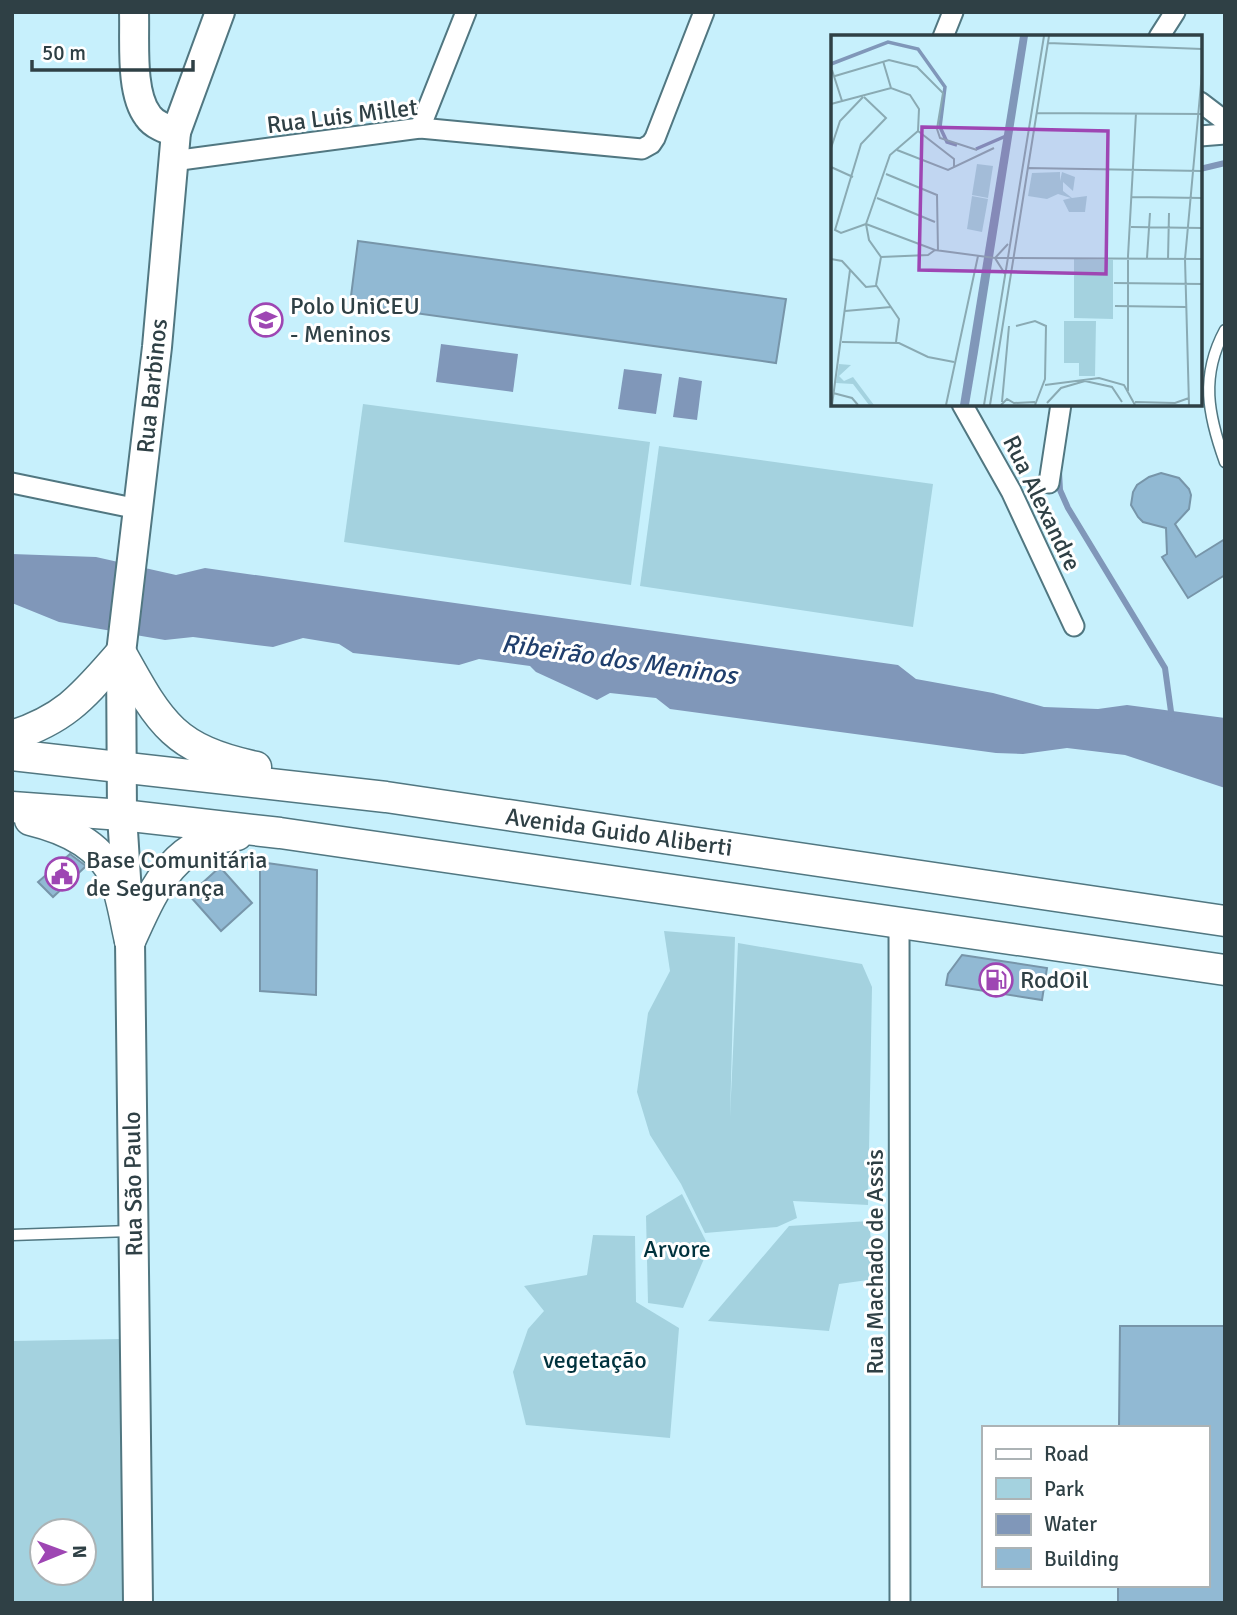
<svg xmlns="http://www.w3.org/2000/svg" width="1237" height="1615" font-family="Signika,sans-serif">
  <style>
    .green { fill: #a4d2df; fill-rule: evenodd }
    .water { fill: #8097b9 }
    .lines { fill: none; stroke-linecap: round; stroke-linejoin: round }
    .stream { stroke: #8097b9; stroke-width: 6 }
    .building { fill: #91b9d3; stroke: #7795a9; stroke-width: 2 }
    .lane-casing { stroke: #517781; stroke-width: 13 }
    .street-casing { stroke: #517781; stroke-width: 23 }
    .secondary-casing { stroke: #517781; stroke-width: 32 }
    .primary-casing { stroke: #517781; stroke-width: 33 }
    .lane { stroke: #fff; stroke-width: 10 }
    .street { stroke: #fff; stroke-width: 19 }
    .secondary { stroke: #fff; stroke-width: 28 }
    .primary { stroke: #fff; stroke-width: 30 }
    .labels { text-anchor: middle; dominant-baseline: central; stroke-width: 6; stroke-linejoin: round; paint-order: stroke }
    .street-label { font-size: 24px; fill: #2f4045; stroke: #fff }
    .poi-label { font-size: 24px; fill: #2f4045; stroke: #fff; text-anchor: start }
    .park-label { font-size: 24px; fill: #00323d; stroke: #fff }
    .water-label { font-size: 26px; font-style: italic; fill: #203f6d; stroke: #fff }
    .inset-river { fill: none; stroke: #8097b9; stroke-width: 3.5 }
    .inset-road { fill: none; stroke: #8aaab3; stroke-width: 2 }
    .view { fill: #9e46b3; fill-opacity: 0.15; stroke: #9e46b3; stroke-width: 3.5 }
    .inset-edge { fill: none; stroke: #2f4045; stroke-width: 3.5 }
  </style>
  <rect width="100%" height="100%" fill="#c7f0fc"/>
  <!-- green -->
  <g class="green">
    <path d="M363 404 650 442 631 585 344 542Z"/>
    <path d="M659 446 933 484 913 627 640 586Z"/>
    <path d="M664 931 735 937 730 1117 738 943 862 964 872 987 868 1205 793 1201 797 1218 777 1227 705 1233 681 1184 650 1135 637 1092 648 1013 670 971Z"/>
    <path d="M682 1194 709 1247 683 1308 648 1303 646 1216Z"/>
    <path d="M869 1221 875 1279 839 1284 829 1331 708 1321 789 1226Z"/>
    <path d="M593 1235 635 1236 636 1302 679 1328 670 1438 526 1425 513 1372 528 1329 544 1311 524 1286 587 1275Z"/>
    <path d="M120 1339 123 1603H12V1341ZM84 1531V1573H42V1531Z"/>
  </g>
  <!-- water -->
  <g class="water">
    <path d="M441 344 518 354 513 392 436 382Z"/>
    <path d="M624 369 662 374 656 414 618 409Z"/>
    <path d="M679 377 702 381 697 420 673 417Z"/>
    <path d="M12 554 96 557 176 575 205 568 898 665 916 679 993 693 1044 707 1098 709 1127 705 1225 718V788L1125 755 1067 748 1023 754 996 753 670 709 656 698 610 693 597 700 536 672 530 666 479 659 459 665 353 653 339 644 303 638 273 647 193 637 165 640 59 622 12 603Z"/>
  </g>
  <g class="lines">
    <!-- stream -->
    <g class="stream">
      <path d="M1200 169 1225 163"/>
      <path d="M1059 472 1060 490 1068 508 1165 668 1172 719"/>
    </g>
  </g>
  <!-- building -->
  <g class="building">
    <path d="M358 241 786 299 776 363 350 304Z"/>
    <path d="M1161 473 1179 478 1189 489 1191 495 1189 509 1175 524 1196 557 1225 539V575L1188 598 1162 557 1167 554 1166 528 1143 522 1138 517 1131 505 1133 492 1137 485 1149 477Z"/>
    <path d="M70 854 86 866 53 897 38 882Z"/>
    <path d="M260 862 317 870 316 995 260 991Z"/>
    <path d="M220 867 252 903 221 931 189 895Z"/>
    <path d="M962 955 1047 968 1042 1000 946 985 948 974Z"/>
    <path d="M1120 1326H1225V1603H1118V1585H1207V1428H1119Z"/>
  </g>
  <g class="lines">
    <defs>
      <g id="lane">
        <path d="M1225 330C1200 376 1208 415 1225 462"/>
        <path d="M12 1235 130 1231"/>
      </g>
      <g id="street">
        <path d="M943 37 953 12"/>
        <path d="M1159 37 1175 12"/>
        <path d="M1200 102 1225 121"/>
        <path d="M420 128 466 12"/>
        <path d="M1200 136 1225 134"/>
        <path d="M173 161 420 128 642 149 651 144 655 138 704 12"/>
        <path d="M962 404 1011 491 1074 626"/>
        <path d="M12 483 138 509"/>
        <path d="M1049 483 1061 404"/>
        <path d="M899 921 900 1603"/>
      </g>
      <g id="secondary">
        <path d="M134 12C135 41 130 93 148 116 154 125 166 129 176 132"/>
        <path d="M138 1603 130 941 122 815 121 653 157 347 176 132 220 12"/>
      </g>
      <g id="primary">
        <path d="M12 736C67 718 84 695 121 653 160 723 173 749 256 767"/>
        <path d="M12 755 386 797 1225 921"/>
        <path d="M12 807 122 815 280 833 1225 970"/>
        <path d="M30 820C63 828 100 843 114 877 122 896 125 920 130 941"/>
        <path d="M130 941C153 891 173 839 237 835"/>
      </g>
    </defs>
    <!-- lane casing -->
    <use href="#lane" class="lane-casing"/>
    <!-- street casing -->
    <use href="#street" class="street-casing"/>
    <!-- secondary casing -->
    <use href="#secondary" class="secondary-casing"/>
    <!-- primary casing -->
    <use href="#primary" class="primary-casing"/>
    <!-- lane -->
    <use href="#lane" class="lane"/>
    <!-- street -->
    <use href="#street" class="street"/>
    <!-- secondary -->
    <use href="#secondary" class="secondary"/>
    <!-- primary -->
    <use href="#primary" class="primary"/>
  </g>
  <!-- icons -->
  <defs>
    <symbol id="university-ring" viewBox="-11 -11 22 22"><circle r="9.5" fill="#fff" stroke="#9e46b3" stroke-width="1.5"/><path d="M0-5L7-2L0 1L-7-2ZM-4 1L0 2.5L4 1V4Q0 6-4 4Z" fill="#9e46b3"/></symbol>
    <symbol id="civic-ring" viewBox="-11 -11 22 22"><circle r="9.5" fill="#fff" stroke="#9e46b3" stroke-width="1.5"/><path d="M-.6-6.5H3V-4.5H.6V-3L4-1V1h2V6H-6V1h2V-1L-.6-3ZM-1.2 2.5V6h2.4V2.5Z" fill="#9e46b3"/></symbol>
    <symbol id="fuel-ring" viewBox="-11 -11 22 22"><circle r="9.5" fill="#fff" stroke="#9e46b3" stroke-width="1.5"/><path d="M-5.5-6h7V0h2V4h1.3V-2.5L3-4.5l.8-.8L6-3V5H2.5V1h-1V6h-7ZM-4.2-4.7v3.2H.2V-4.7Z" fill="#9e46b3"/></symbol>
  </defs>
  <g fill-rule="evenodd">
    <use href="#university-ring" x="247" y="301" width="38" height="38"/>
    <use href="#civic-ring" x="43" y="855" width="38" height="38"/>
    <use href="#fuel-ring" x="977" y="961" width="38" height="38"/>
  </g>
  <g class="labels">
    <!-- street labels -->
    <g class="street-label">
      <text transform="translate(342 116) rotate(-7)">Rua Luis Millet</text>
      <text transform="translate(152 386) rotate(-84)">Rua Barbinos</text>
      <text transform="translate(1042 503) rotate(64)">Rua Alexandre</text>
      <text transform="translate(619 832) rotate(8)">Avenida Guido Aliberti</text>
      <text transform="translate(133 1184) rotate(-91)">Rua São Paulo</text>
      <text transform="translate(875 1262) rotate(-90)">Rua Machado de Assis</text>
    </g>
    <!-- poi labels -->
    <g class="poi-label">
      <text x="290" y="306">Polo UniCEU<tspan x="290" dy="28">- Meninos</tspan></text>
      <text x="86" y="860">Base Comunitária<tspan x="86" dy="28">de Segurança</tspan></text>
      <text x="1020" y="980">RodOil</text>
    </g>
    <!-- park labels -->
    <g class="park-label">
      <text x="677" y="1249">Arvore</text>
      <text x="595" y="1360">vegetação</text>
    </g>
    <!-- water labels -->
    <g class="water-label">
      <text transform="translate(619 660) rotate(8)">Ribeirão dos Meninos</text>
    </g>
  </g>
  <!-- overview -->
  <g transform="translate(831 35)">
    <rect width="371" height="371" fill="#c7f0fc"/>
    <path d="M146 129 162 131 157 163 141 160ZM229 137V146L231 137 244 142 242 156 232 147V156L241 163 256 161 254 177H238L232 165 240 163 227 159 216 164 197 161 201 138ZM141 161 157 164 151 197 136 194ZM243 224 282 225V284L243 283ZM233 286H265L264 341H248V328H233ZM8 329 20 330 8 341 13 346 22 342 43 370H38L22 349 5 348Z" fill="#a4d2df"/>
    <path d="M189 1H197L147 317 138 370H129Z" fill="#8097b9"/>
    <path class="inset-river" d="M0 29 57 7 87 14 114 52 109 92 116 107 126 110M145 114 175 101"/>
    <path class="inset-road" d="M217 8 371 14M52 26 60 53M1 35 11 66M4 41 58 25 86 32 112 58 106 94 109 103 146 115M33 62 55 83 30 109 4 195 10 198 35 189M0 69 60 53 79 60 88 74 87 96 59 120 35 189 38 205 50 222M206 78 371 79M87 96 123 124V132M0 113 9 86 32 62M66 115 117 135 163 113M0 132 22 142M196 133 371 136M55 139 106 160 107 216M301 162 371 163M46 163 104 187M35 189 104 215 164 223 371 224M300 192 371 193M50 222 97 220 104 215M316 223 319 178M0 224 11 226 35 252 45 251M337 224 338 178M174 239 164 223 177 209M283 248 371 249M45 250 68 284 65 307M45 250 50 222M284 271 355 272M14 276 60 272M185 291 204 286 215 291 214 344 204 370M11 307 68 308 97 322 123 327M214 350 268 343 293 350 304 370M297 356V221L305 78M2 358 21 363 27 370M171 367 178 291M304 367 344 368 358 363M216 368 230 353 254 346 281 352 291 367M1 370 19 235M115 370 147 221M153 370 213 1M159 370 218 1M170 370 176 364 183 368 204 367M358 370 354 224 371 38"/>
    <path class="view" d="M91 92 277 96 275 239 88 235Z"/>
    <rect width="371" height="371" class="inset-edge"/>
  </g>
  <!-- border -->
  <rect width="1237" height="1615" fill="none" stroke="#2f4045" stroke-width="28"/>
  <!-- legend -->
  <rect x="982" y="1426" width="228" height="161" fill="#ffffff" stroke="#acb3b5" stroke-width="2"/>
  <rect x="996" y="1449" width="35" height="10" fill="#ffffff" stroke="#acb3b5" stroke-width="2"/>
  <text x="1044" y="1461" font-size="21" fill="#2f4045">Road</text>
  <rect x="996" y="1478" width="35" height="21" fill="#a4d2df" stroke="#acb3b5" stroke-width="2"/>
  <text x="1044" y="1496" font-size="21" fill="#2f4045">Park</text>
  <rect x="996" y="1514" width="35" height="21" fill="#8097b9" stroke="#acb3b5" stroke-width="2"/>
  <text x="1044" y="1531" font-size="21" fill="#2f4045">Water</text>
  <rect x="996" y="1548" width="35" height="21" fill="#91b9d3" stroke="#acb3b5" stroke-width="2"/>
  <text x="1044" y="1566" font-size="21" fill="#2f4045">Building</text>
  <!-- north arrow -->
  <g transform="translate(63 1552) rotate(89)"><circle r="33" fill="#ffffff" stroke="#acb3b5" stroke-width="2"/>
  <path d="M0-5L12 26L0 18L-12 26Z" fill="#9e46b3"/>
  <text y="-10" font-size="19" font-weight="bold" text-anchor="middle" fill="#2f4045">N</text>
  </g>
  <!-- scale -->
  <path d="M32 60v10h161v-10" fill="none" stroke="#2f4045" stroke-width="3.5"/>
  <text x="42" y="60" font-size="21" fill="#2f4045" stroke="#ffffff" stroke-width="5" paint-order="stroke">50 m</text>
</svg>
